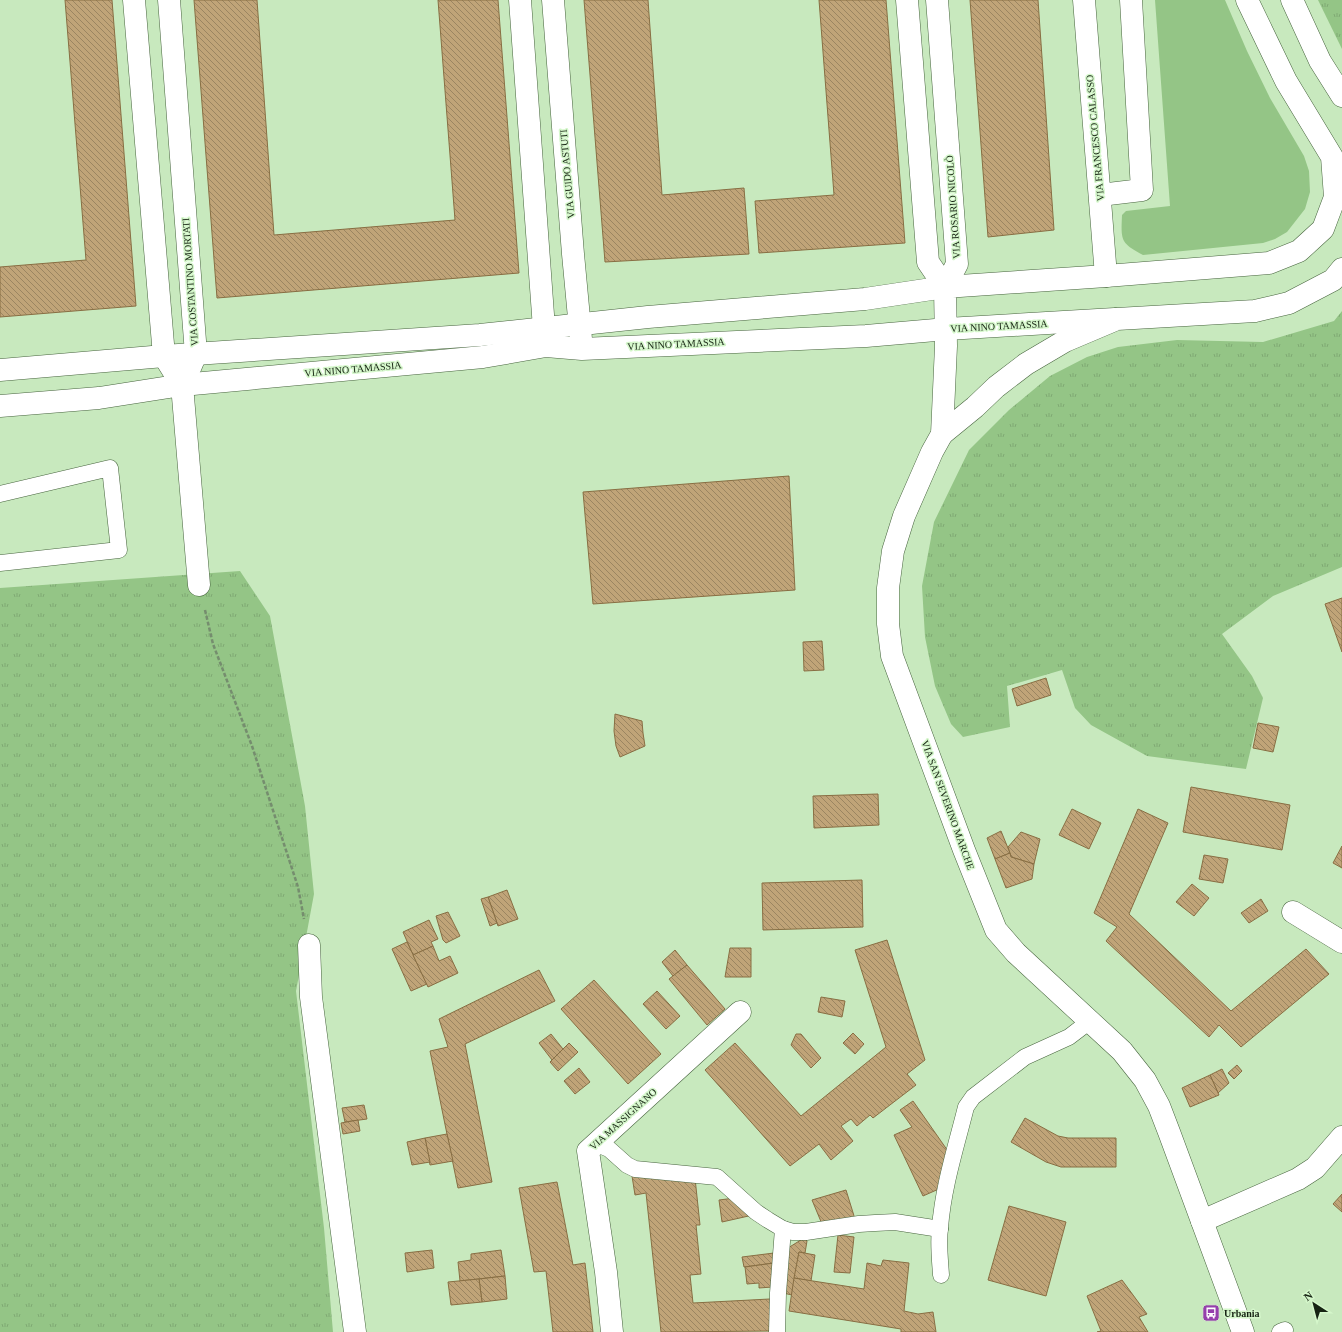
<svg xmlns="http://www.w3.org/2000/svg" width="1342" height="1332" font-family="Georgia,serif">
  <style>
    .grass { fill: url(#grass-tufts) }
    .garden { fill: #94c586 }
    .building { fill: url(#building-back-hatch); stroke: #886e43 }
    .lines { fill: none; stroke-linecap: round; stroke-linejoin: round }
    .service-casing { stroke: #47643e; stroke-width: 17 }
    .minor-casing { stroke: #47643e; stroke-width: 23 }
    .tertiary-casing { stroke: #47643e; stroke-width: 23 }
    .path { stroke: #758d6e; stroke-width: 2.5; stroke-dasharray: 4 2; stroke-linecap: butt }
    .service { stroke: #fff; stroke-width: 16 }
    .minor { stroke: #fff; stroke-width: 22 }
    .tertiary { stroke: #fff; stroke-width: 22 }
    .labels { text-anchor: middle; dominant-baseline: central; stroke-width: 3; stroke-linejoin: round; paint-order: stroke }
    .street-label { font-size: 10px; fill: #162313; stroke: #d5f7cb }
    .poi-label { font-size: 10px; font-weight: bold; fill: #162313; stroke: #d5f7cb; text-anchor: start }
  </style>
  <defs>
    <pattern id="grass-tufts" width="24" height="20" patternUnits="userSpaceOnUse"><rect width="24" height="20" fill="#94c586"/><path d="M3 7l-1-3M5 7V3M7 7l1-3M15 17l-1-3M17 17v-4M19 17l1-3" fill="none" stroke="#7fa973"/></pattern>
    <pattern id="building-back-hatch" width="6" height="6" patternUnits="userSpaceOnUse"><rect width="6" height="6" fill="#c0a478"/><path d="M-1 5l2 2M0 0l6 6M5-1l2 2" fill="none" stroke="#9b8561"/></pattern>
  </defs>
  <rect width="100%" height="100%" fill="#c8e9be"/>
  <!-- grass -->
  <g class="grass">
    <path d="M1318 0H1342V49Z"/>
    <path d="M1342 311V567L1273 596 1222 634 1252 676 1263 698 1246 769 1147 756 1091 725 1075 708 1062 670 1007 686 1010 727 963 737 951 724 935 686 925 637 922 586 934 522 969 450 1009 410 1050 376 1087 357 1118 347 1177 340 1263 342 1334 321Z"/>
    <path d="M240 571 270 616 305 806 314 894 296 991 324 1228 333 1332H0V588Z"/>
  </g>
  <!-- garden -->
  <path class="garden" d="M1155 0H1225L1247 51 1270 98 1304 156 1309 171 1310 192 1305 209 1287 232 1275 239 1263 243 1143 255C1120 243 1121 240 1122 215L1126 211 1170 206Z"/>
  <!-- building -->
  <g class="building">
    <path d="M65 0H112L136 306 0 317V267L86 260Z"/>
    <path d="M194 0H257L274 235 455 220 438 0H498L519 273 217 298Z"/>
    <path d="M584 0H648L662 195 744 188 749 254 605 262Z"/>
    <path d="M819 0H886L905 243 759 253 755 201 834 195Z"/>
    <path d="M970 0H1038L1054 230 988 237Z"/>
    <path d="M789 476 795 590 593 604 583 492Z"/>
    <path d="M1342 598V652L1325 604Z"/>
    <path d="M822 641 824 670 804 671 803 642Z"/>
    <path d="M1046 678 1051 695 1017 706 1012 689Z"/>
    <path d="M615 714 642 721 643 733 645 746 620 757 616 746 614 731Z"/>
    <path d="M1258 723 1279 727 1273 752 1253 748Z"/>
    <path d="M1191 787 1290 805 1282 850 1183 832Z"/>
    <path d="M878 794 879 825 814 828 813 796Z"/>
    <path d="M1072 809 1101 823 1089 849 1059 835Z"/>
    <path d="M1138 809 1168 823 1129 914 1231 1011 1306 949 1329 974 1241 1047 1219 1025 1209 1037 1106 941 1117 927 1094 913Z"/>
    <path d="M1001 831 1010 853 995 859 987 838Z"/>
    <path d="M1021 832 1040 839 1034 864 1011 857 1010 853 1008 847Z"/>
    <path d="M1342 846V868L1333 863Z"/>
    <path d="M1010 853 1011 857 1034 864 1032 879 1006 888 995 859Z"/>
    <path d="M1204 855 1228 859 1223 883 1199 879Z"/>
    <path d="M862 880 863 927 763 930 762 883Z"/>
    <path d="M1192 884 1209 898 1194 916 1176 902Z"/>
    <path d="M507 890 518 919 498 926 488 897Z"/>
    <path d="M488 897 497 923 490 926 481 899Z"/>
    <path d="M1261 899 1268 911 1249 923 1241 913Z"/>
    <path d="M448 912 460 936 446 943 443 940 436 916Z"/>
    <path d="M429 920 438 939 431 942 433 946 413 955 403 932Z"/>
    <path d="M887 940 925 1060 907 1074 916 1085 873 1118 870 1115 857 1126 851 1119 841 1126 853 1141 831 1160 819 1144 790 1166 705 1070 735 1043 801 1116 886 1047 855 950Z"/>
    <path d="M407 942 427 984 411 991 392 949Z"/>
    <path d="M433 946 439 961 450 956 458 973 428 987 413 955Z"/>
    <path d="M730 948H751V977H725Z"/>
    <path d="M675 950 687 965 673 976 662 962Z"/>
    <path d="M687 965 725 1009 707 1025 669 979Z"/>
    <path d="M539 970 555 1001 465 1044 492 1182 458 1188 430 1051 448 1047 439 1019Z"/>
    <path d="M594 980 661 1054 628 1084 561 1009Z"/>
    <path d="M657 991 680 1016 666 1029 643 1004Z"/>
    <path d="M821 997 845 1001 842 1017 818 1012Z"/>
    <path d="M853 1033 864 1044 855 1054 843 1043Z"/>
    <path d="M551 1034 563 1049 552 1060 539 1043Z"/>
    <path d="M796 1034H801L821 1058 811 1068 791 1045Z"/>
    <path d="M569 1043 578 1052 558 1071 550 1062Z"/>
    <path d="M1237 1065 1242 1071 1234 1079 1228 1073Z"/>
    <path d="M579 1068 590 1082 575 1094 564 1081Z"/>
    <path d="M1222 1069 1229 1083 1218 1093 1210 1075Z"/>
    <path d="M1210 1075 1219 1095 1190 1107 1182 1088Z"/>
    <path d="M913 1101 950 1154 941 1188 923 1196 894 1135 912 1127 900 1110Z"/>
    <path d="M364 1105 367 1119 345 1122 342 1108Z"/>
    <path d="M1025 1118 1058 1136 1068 1138H1116V1167H1061L1046 1162 1011 1142Z"/>
    <path d="M358 1120 360 1131 343 1134 341 1123Z"/>
    <path d="M447 1134 453 1161 430 1165 425 1138Z"/>
    <path d="M425 1138 430 1162 412 1165 407 1142Z"/>
    <path d="M632 1176 695 1178 700 1225H696L701 1274 690 1275 693 1303 770 1299 771 1331 661 1332 646 1193 635 1195Z"/>
    <path d="M557 1182 573 1265 585 1263 593 1332H553L546 1271 534 1272 519 1188Z"/>
    <path d="M846 1190 855 1219 822 1224 812 1200Z"/>
    <path d="M1342 1194V1212L1333 1204Z"/>
    <path d="M735 1198 753 1215 722 1222 719 1200Z"/>
    <path d="M1009 1206 1066 1222 1046 1296 988 1280Z"/>
    <path d="M838 1235 854 1237 850 1273 834 1272Z"/>
    <path d="M804 1238 807 1241 805 1253 799 1252 792 1295 783 1293 788 1248Z"/>
    <path d="M432 1250 434 1268 407 1272 405 1253Z"/>
    <path d="M501 1250 505 1276 460 1281 458 1262 471 1260V1254Z"/>
    <path d="M799 1252 815 1255 811 1281 794 1278Z"/>
    <path d="M774 1253V1263L744 1267 742 1257Z"/>
    <path d="M883 1260 909 1263 904 1311 918 1314 933 1312 936 1332H901V1329L789 1311 794 1278 864 1289 867 1263 881 1266Z"/>
    <path d="M774 1263 772 1287 759 1288V1283L747 1284 745 1267Z"/>
    <path d="M505 1276 507 1299 482 1302 479 1279Z"/>
    <path d="M479 1279 482 1302 451 1305 448 1282Z"/>
    <path d="M1122 1280 1147 1314 1139 1317 1148 1332H1097L1101 1331 1087 1296Z"/>
  </g>
  <g class="lines">
    <defs>
      <g id="service">
        <path d="M0 494 110 468 119 550 0 563"/>
        <path d="M597 1144 609 1149 627 1165 635 1169 717 1177 756 1212 768 1220 783 1229 793 1232H806L859 1224 875 1223 895 1222 940 1229"/>
        <path d="M941 1275C940 1259 938 1244 940 1228 943 1187 956 1147 966 1107L973 1097 1025 1057 1069 1037 1090 1021"/>
        <path d="M777 1332 778 1293 783 1229"/>
        <path d="M1280 1332 1285 1330"/>
      </g>
      <g id="minor">
        <path d="M134 0 164 356 182 385 199 585"/>
        <path d="M169 0 196 354 190 368"/>
        <path d="M520 0 545 342"/>
        <path d="M553 0 573 254 581 339"/>
        <path d="M907 0 928 262 945 287"/>
        <path d="M937 0 957 264 945 287"/>
        <path d="M1084 0 1106 276"/>
        <path d="M1100 195 1142 190 1131 0"/>
        <path d="M0 370 164 356 480 335 648 317 865 299 945 287"/>
        <path d="M0 406 99 398 182 385 483 357 546 346 582 349 866 336 947 329 1115 319"/>
        <path d="M1293 912 1342 942"/>
        <path d="M309 945 311 997 355 1332"/>
        <path d="M1202 1221 1298 1179 1315 1168 1342 1137"/>
        <path d="M612 1332 606 1272 588 1151 740 1012"/>
      </g>
      <g id="tertiary">
        <path d="M1292 0 1320 61 1342 96"/>
        <path d="M942 434 975 407 996 387 1026 364 1065 341 1117 319 1255 311 1289 303 1333 280 1342 269"/>
        <path d="M1243 1332 1169 1132 1159 1106 1145 1080 1122 1051 1016 953 996 930 964 850 892 656 888 624V588L893 551 904 516 932 452 942 434 946 346 945 287 1106 276 1269 263 1299 251 1323 229 1335 197 1332 157 1286 81 1247 0"/>
      </g>
    </defs>
    <!-- service casing -->
    <use href="#service" class="service-casing"/>
    <!-- minor casing -->
    <use href="#minor" class="minor-casing"/>
    <!-- tertiary casing -->
    <use href="#tertiary" class="tertiary-casing"/>
    <!-- path -->
    <path class="path" d="M205 610 213 644 252 746 298 887 304 919"/>
    <!-- service -->
    <use href="#service" class="service"/>
    <!-- minor -->
    <use href="#minor" class="minor"/>
    <!-- tertiary -->
    <use href="#tertiary" class="tertiary"/>
  </g>
  <!-- icons -->
  <defs>
    <symbol id="bus-square" viewBox="-11 -11 22 22"><rect x="-9" y="-9" width="18" height="18" rx="4" fill="#953fac" stroke="#d5f7cb"/><path d="M-5-6H5V4H4V6H2V4H-2V6H-4V4H-5ZM-3.5-4V0h7V-4ZM-3.5 1.2v1.5H-2V1.2ZM2 1.2v1.5H3.5V1.2Z" fill="#fff"/></symbol>
  </defs>
  <g fill-rule="evenodd">
    <use href="#bus-square" x="1201" y="1303" width="20" height="20"/>
  </g>
  <g class="labels">
    <!-- street labels -->
    <g class="street-label">
      <text transform="translate(1095 138) rotate(-95)">VIA FRANCESCO CALASSO</text>
      <text transform="translate(567 174) rotate(-95)">VIA GUIDO ASTUTI</text>
      <text transform="translate(953 207) rotate(-94)">VIA ROSARIO NICOLÒ</text>
      <text transform="translate(190 282) rotate(-94)">VIA COSTANTINO MORTATI</text>
      <text transform="translate(999 326) rotate(-3)">VIA NINO TAMASSIA</text>
      <text transform="translate(676 344) rotate(-3)">VIA NINO TAMASSIA</text>
      <text transform="translate(353 369) rotate(-5)">VIA NINO TAMASSIA</text>
      <text transform="translate(948 805) rotate(70)">VIA SAN SEVERINO MARCHE</text>
      <text transform="translate(623 1119) rotate(-42)">VIA MASSIGNANO</text>
    </g>
    <!-- poi labels -->
    <g class="poi-label">
      <text x="1224" y="1313">Urbania</text>
    </g>
  </g>
  <!-- north arrow -->
  <g transform="translate(1314 1304) rotate(324)" stroke="#d5f7cb" stroke-width="3" paint-order="stroke">
  <path d="M0-3L7 15L0 10L-7 15Z" fill="#162313"/>
  <text y="-6" font-size="11" font-weight="bold" text-anchor="middle" fill="#162313">N</text>
  </g>
</svg>
